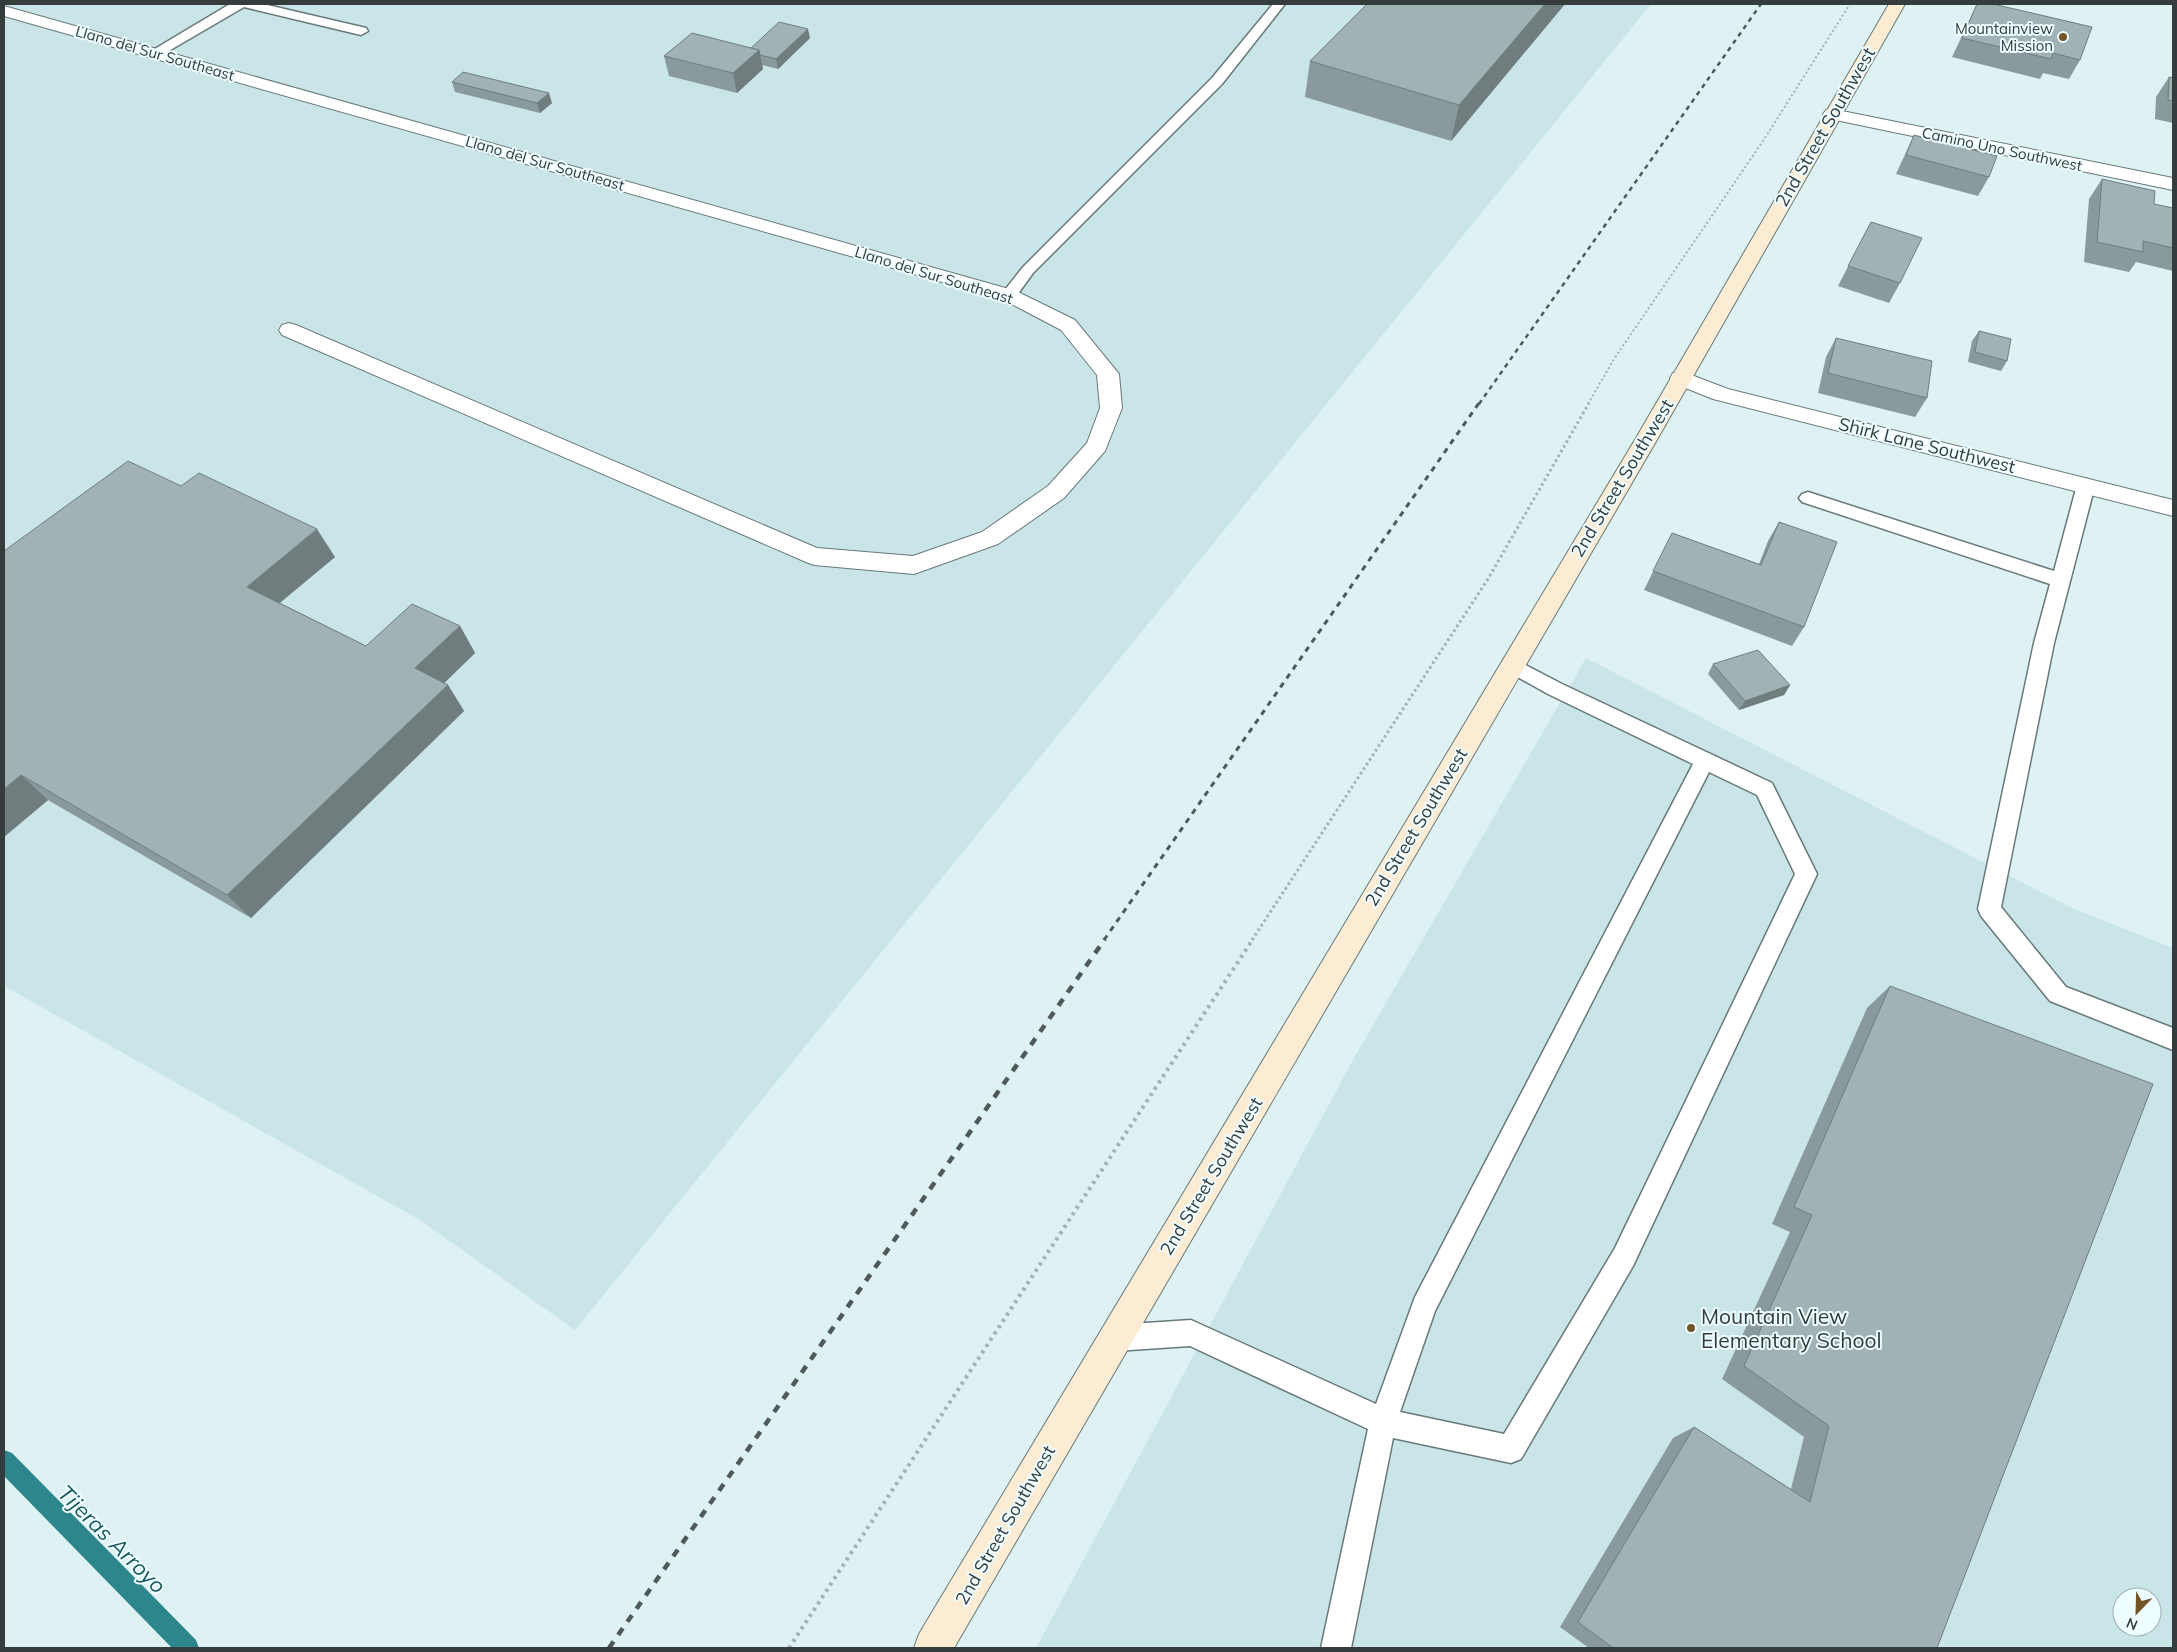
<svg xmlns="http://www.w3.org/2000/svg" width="2177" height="1652" font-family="Mulish,sans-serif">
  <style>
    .built { fill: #cae5e8; fill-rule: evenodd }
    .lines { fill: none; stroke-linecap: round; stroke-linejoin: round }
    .stream { fill: #2e868d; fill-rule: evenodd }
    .lane-casing { stroke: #68797a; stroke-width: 3 }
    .street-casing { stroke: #68797a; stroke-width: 2 }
    .secondary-casing { stroke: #68797a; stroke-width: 2 }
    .path-far2 { stroke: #a2b1b3; stroke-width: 2; stroke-dasharray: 2 2.5; stroke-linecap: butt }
    .path-far1 { stroke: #a2b1b3; stroke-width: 3; stroke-dasharray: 2.5 3; stroke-linecap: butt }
    .path { stroke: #a2b1b3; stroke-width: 4; stroke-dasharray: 3 4.5; stroke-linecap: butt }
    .lane { fill: #fff; fill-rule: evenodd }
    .street { fill: #fff; fill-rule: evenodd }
    .secondary { fill: #fdecd4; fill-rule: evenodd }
    .rail-far2 { stroke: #4f595a; stroke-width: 2.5; stroke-dasharray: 4.5 4.5; stroke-linecap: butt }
    .rail-far1 { stroke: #4f595a; stroke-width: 3; stroke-dasharray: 5.5 5.5; stroke-linecap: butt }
    .rail { stroke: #4f595a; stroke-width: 4.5; stroke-dasharray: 8 8; stroke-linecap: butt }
    .wall { fill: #8a999b }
    .shaded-wall { fill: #707d7e }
    .building { fill: #a0b2b4; stroke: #707d7e }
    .poi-dot { fill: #735529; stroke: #eefdff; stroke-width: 2 }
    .labels { text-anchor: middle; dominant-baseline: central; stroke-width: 4; stroke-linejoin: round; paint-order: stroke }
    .far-poi-label { font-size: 15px; fill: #343c3d; stroke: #eefdff; text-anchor: end }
    .far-street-label { font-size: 15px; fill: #343c3d; stroke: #eefdff }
    .street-label { font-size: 18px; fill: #343c3d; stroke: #eefdff }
    .near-poi-label { font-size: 21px; fill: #343c3d; stroke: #eefdff; text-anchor: start }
    .near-water-label { font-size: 22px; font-style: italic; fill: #18585e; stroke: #eefdff }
  </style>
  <rect width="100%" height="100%" fill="#def1f3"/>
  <!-- built -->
  <g class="built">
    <path d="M4 4H1651L575 1330 420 1220 4 986Z"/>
    <path d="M1586 658 2072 908 2173 948V1648H1036L1354 1058ZM2122 1597H2152V1627H2122Z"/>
  </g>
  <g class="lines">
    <!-- stream -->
    <path class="stream" d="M4 1450 12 1453 196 1640 199 1648H172L4 1476Z"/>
    <defs>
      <g id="lane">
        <path d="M230 4H263L366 28 368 31 361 35 244 7 160 56 155 57 148 53Z"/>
        <path d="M1273 4H1285L1222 84 1033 273 1015 298H1003L1001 295 1023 267 1212 78Z"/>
        <path d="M2086 479 2092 481 2095 485 2054 643 2001 907 2066 987 2173 1028V1050L2050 1001 1981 916 1978 909 2034 643 2050 584 1802 502 1799 498 1802 494 1808 492 2054 571 2077 485 2080 481Z"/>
        <path d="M1512 658 1562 684 1772 783 1817 874 1633 1266 1521 1459 1511 1463 1393 1438 1351 1648H1321L1368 1429 1190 1346 1115 1351 1106 1347 1102 1338 1106 1329 1115 1325 1191 1320 1376 1404 1415 1297 1693 764 1548 694 1505 670 1502 665 1505 660ZM1709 772 1757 795 1795 874 1615 1248 1504 1434 1400 1412 1435 1311Z"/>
      </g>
      <g id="street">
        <path d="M4 6 1016 291 1075 320 1119 374 1122 408 1105 451 1064 498 998 544 914 574 814 565 806 562 282 335 279 330 282 325 289 323 296 325 817 548 913 556 982 532 1048 486 1087 443 1100 408 1097 375 1061 330 1002 299 4 16Z"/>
        <path d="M1832 109 2173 178V190L1826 118 1823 114 1826 110Z"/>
        <path d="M1681 371 1728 389 2173 500V516L1713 399 1673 383 1670 378 1673 373Z"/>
      </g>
      <path id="secondary" d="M1889 4H1905L1658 438 954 1648H914L919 1634 1636 438Z"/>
    </defs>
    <!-- lane casing -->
    <use href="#lane" class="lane-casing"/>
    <!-- street casing -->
    <use href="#street" class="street-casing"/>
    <!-- secondary casing -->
    <use href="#secondary" class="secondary-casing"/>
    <!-- path-far2 -->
    <path class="path-far2" d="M1588 404 1614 359 1763 141 1850 4"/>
    <!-- path-far1 -->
    <path class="path-far1" d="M1252 940 1488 579 1589 403"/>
    <!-- path -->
    <path class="path" d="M789 1648 1253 939"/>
    <!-- lane -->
    <use href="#lane" class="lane"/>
    <!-- street -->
    <use href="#street" class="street"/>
    <!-- secondary -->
    <use href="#secondary" class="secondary"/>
    <!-- rail-far2 -->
    <path class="rail-far2" d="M1479 404 1761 4"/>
    <!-- rail-far1 -->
    <path class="rail-far1" d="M1104 940 1479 403"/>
    <!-- rail -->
    <path class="rail" d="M609 1648 1105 939"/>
  </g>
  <!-- wall -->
  <g class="wall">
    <path d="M1367 4H1565L1451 141 1305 97 1310 61Z"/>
    <path d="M1977 4 2080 60 2069 79 2043 73 2040 79 1952 57Z"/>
    <path d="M810 38 778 69 762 65 763 69 737 93 669 76 664 56 751 48Z"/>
    <path d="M2169 77 2173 78V123L2155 119 2156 97Z"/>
    <path d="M452 82 552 103 540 113 455 92Z"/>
    <path d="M1914 135 1989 177 1978 196 1896 174Z"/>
    <path d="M2102 179 2154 204 2173 208V271L2136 262 2129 272 2084 262 2089 199Z"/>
    <path d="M1871 222 1900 283 1889 303 1838 286Z"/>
    <path d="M1979 331 2007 361 2001 371 1968 362 1972 341Z"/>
    <path d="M1836 338 1927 398 1915 417 1818 393 1826 357Z"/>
    <path d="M1779 522 1804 627 1792 646 1644 590 1672 533 1759 564 1768 541Z"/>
    <path d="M4 551 335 557 280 603 366 646 460 626 475 653 444 683 448 685 464 711 251 918 48 800 4 837Z"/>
    <path d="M1713 664 1790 685 1784 695 1739 710 1708 674Z"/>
    <path d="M1890 986 1937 1648H1589L1560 1627 1673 1438 1694 1427 1791 1489 1804 1437 1722 1379 1790 1232 1772 1224 1867 1008Z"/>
  </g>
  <!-- shaded-wall -->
  <g class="shaded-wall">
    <path d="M1545 4H1565L1451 141 1459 105Z"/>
    <path d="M808 29 810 38 778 69 776 59Z"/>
    <path d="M759 50 763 69 737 93 733 73Z"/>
    <path d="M549 93 552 103 540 113 537 103Z"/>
    <path d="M317 529 335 557 266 614 247 587Z"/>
    <path d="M460 626 475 653 432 695 415 668Z"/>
    <path d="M448 685 464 711 251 918 227 895Z"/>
    <path d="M1790 685 1784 695 1739 710 1745 701Z"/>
    <path d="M21 775 48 800 4 837V789Z"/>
  </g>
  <!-- building -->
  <g class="building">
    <path d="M1367 4H1545L1459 105 1310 61Z"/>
    <path d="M1977 4H1993L2092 27 2080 60 2053 53 2051 59 1962 38Z"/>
    <path d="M779 22 808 29 776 59 760 55 759 50 751 48Z"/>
    <path d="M692 33 759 50 733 73 664 56Z"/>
    <path d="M463 72 549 93 537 103 452 82Z"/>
    <path d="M2169 77 2173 78V101L2168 100Z"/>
    <path d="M1914 135 1997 156 1989 177 1906 155Z"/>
    <path d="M2102 179 2155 191 2154 204 2173 208V248L2143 241V252L2097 242Z"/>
    <path d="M1871 222 1922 238 1900 283 1848 266Z"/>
    <path d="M1979 331 2011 339 2007 361 1975 352Z"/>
    <path d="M1836 338 1932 361 1927 398 1828 373Z"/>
    <path d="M128 461 181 486 199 473 317 529 247 587 366 646 412 604 460 626 415 668 448 685 227 895 21 775 4 789V551Z"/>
    <path d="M1779 522 1837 542 1804 627 1653 571 1672 533 1761 565Z"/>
    <path d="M1758 650 1790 685 1745 701 1713 664Z"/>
    <path d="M1890 986 2153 1084 1937 1648H1613L1578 1622 1694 1427 1810 1502 1829 1426 1744 1366 1812 1215 1794 1207Z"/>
  </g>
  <!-- markers -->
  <g class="poi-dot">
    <circle cx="2063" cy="37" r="5"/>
    <circle cx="1691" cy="1328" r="5"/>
  </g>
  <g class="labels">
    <!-- far-poi labels -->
    <g class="far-poi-label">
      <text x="2053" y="28">Mountainview<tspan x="2053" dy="17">Mission</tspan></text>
    </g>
    <!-- far-street labels -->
    <g class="far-street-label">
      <text transform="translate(155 53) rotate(16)">Llano del Sur Southeast</text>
      <text transform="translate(2002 149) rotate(12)">Camino Uno Southwest</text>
      <text transform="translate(545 163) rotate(16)">Llano del Sur Southeast</text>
      <text transform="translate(934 275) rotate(17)">Llano del Sur Southeast</text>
    </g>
    <!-- street labels -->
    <g class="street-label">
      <text transform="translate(1825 127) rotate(-60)">2nd Street Southwest</text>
      <text transform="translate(1927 445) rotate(14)">Shirk Lane Southwest</text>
      <text transform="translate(1622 478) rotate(-59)">2nd Street Southwest</text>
      <text transform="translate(1416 827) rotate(-59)">2nd Street Southwest</text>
      <text transform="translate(1211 1176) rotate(-59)">2nd Street Southwest</text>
      <text transform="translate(1005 1525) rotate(-60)">2nd Street Southwest</text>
    </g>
    <!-- near-poi labels -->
    <g class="near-poi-label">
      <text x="1701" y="1316">Mountain View<tspan x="1701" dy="24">Elementary School</tspan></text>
    </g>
    <!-- near-water labels -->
    <g class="near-water-label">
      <text transform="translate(112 1539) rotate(45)">Tijeras Arroyo</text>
    </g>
  </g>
  <!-- border -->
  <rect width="2177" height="1652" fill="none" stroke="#343c3d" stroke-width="10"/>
  <!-- north arrow -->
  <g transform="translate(2137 1612) rotate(203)"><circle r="24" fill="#eefdff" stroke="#a4b0b1"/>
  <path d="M0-4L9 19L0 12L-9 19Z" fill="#735529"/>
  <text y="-8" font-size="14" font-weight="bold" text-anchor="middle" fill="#343c3d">N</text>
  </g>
</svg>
